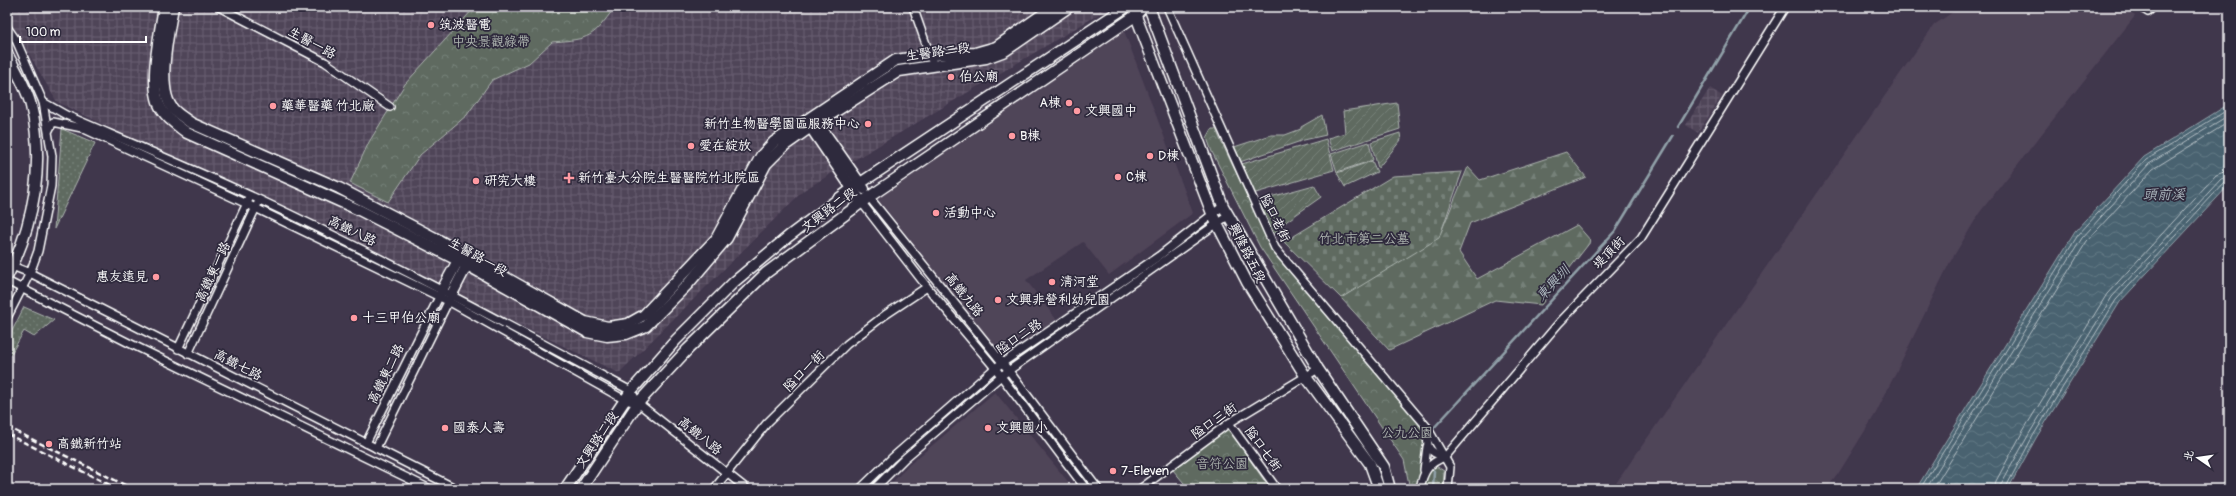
<svg xmlns="http://www.w3.org/2000/svg" width="2236" height="496" font-family="Pangolin,'LXGW WenKai TC',sans-serif">
  <style>
    .built { fill: #504459 }
    .industrial { fill: url(#industrial-grid) }
    .grass { fill: url(#grass-dots); stroke: #aeb5b0 }
    .forest { fill: url(#forest-firs); stroke: #aeb5b0 }
    .cemetery { fill: url(#cemetery-stones); stroke: #aeb5b0 }
    .park { fill: url(#park-crowns); stroke: #aeb5b0 }
    .garden { fill: url(#garden-furrows); stroke: #aeb5b0 }
    .water { fill: url(#water-waves); stroke: #91a1a9 }
    .lines { fill: none; stroke-linecap: round; stroke-linejoin: round }
    .shore { stroke: #b6c0c6; stroke-width: 1 }
    .stream { stroke: #91a1a9; stroke-width: 2.5 }
    .street-casing { stroke: #fff; stroke-width: 10 }
    .secondary-casing { stroke: #fff; stroke-width: 13 }
    .street { stroke: #2f2a3d; stroke-width: 7 }
    .secondary { stroke: #2f2a3d; stroke-width: 10 }
    .rail { stroke: #fff; stroke-width: 2.5; stroke-dasharray: 6 3; stroke-linecap: butt }
    .poi-dot { fill: #ff9aa2; stroke: #2f2a3d; stroke-width: 1.5 }
    .labels { text-anchor: middle; dominant-baseline: central; stroke-width: 3.5; stroke-linejoin: round; paint-order: stroke }
    .poi-label { font-size: 13px; fill: #fff; stroke: #2f2a3d; text-anchor: start }
    .park-label { font-size: 13px; fill: #aeb5b0; stroke: #2f2a3d }
    .street-label { font-size: 13px; fill: #fff; stroke: #2f2a3d }
    .water-label { font-size: 14px; font-style: italic; fill: #adb8bf; stroke: #2f2a3d }
  </style>
  <defs>
    <pattern id="industrial-grid" width="8" height="8" patternUnits="userSpaceOnUse"><rect width="8" height="8" fill="#504459"/><path d="M0 4h8M4 0v8" fill="none" stroke="#6a6072"/></pattern>
    <pattern id="grass-dots" width="8" height="8" patternUnits="userSpaceOnUse"><rect width="8" height="8" fill="#5e6b61"/><path d="M2 2h.1M6 6h.1" fill="none" stroke="#768179" stroke-width="1.8" stroke-linecap="round"/></pattern>
    <pattern id="forest-firs" width="22" height="20" patternUnits="userSpaceOnUse"><rect width="22" height="20" fill="#5e6b61"/><path d="M5 1l3.5 6h-7zM16 11l3.5 6h-7z" fill="#768179"/></pattern>
    <pattern id="cemetery-stones" width="16" height="16" patternUnits="userSpaceOnUse"><rect width="16" height="16" fill="#5e6b61"/><path d="M2 7V4a2 2 0 0 1 4 0v3zM10 15v-3a2 2 0 0 1 4 0v3z" fill="#768179"/></pattern>
    <pattern id="park-crowns" width="20" height="18" patternUnits="userSpaceOnUse"><rect width="20" height="18" fill="#5e6b61"/><path d="M2 6a3 3 0 1 1 6 0M12 15a3 3 0 1 1 6 0" fill="none" stroke="#768179"/></pattern>
    <pattern id="garden-furrows" width="10" height="10" patternUnits="userSpaceOnUse"><rect width="10" height="10" fill="#5e6b61"/><path d="M-1 1l2-2M0 10L10 0M9 11l2-2" fill="none" stroke="#768179"/></pattern>
    <pattern id="water-waves" width="16" height="10" patternUnits="userSpaceOnUse"><rect width="16" height="10" fill="#486270"/><path d="M0 5q4-4 8 0t8 0" fill="none" stroke="#637a85"/></pattern>
  </defs>
  <rect width="100%" height="100%" fill="#40374c"/>
  <filter id="ink" filterUnits="userSpaceOnUse"><feTurbulence type="fractalNoise" baseFrequency=".025" numOctaves="2"/><feDisplacementMap in="SourceGraphic" scale="8" xChannelSelector="R" yChannelSelector="G"/><feConvolveMatrix kernelMatrix="1 2 1 2 8 2 1 2 1" color-interpolation-filters="sRGB"/></filter>
  <g filter="url(#ink)">
    <!-- built -->
    <g class="built">
      <path d="M1960 7H2121L2135 16 1980 212 1949 264 1876 413 1838 474 1826 489H1612L1934 25Z"/>
      <path d="M1123 28 1193 213 1109 275 1083 242 1026 280 1056 319 1001 363 930 264 874 194Z"/>
      <path d="M995 392 1074 489H886L909 465Z"/>
    </g>
    <!-- industrial -->
    <g class="industrial">
      <path d="M7 7H1105L1101 13 804 190 619 373 57 102 23 44 7 24Z"/>
      <path d="M1710 88 1722 96 1698 133 1686 125Z"/>
    </g>
    <!-- grass -->
    <g class="grass">
      <path d="M62 129 95 143 54 229Z"/>
      <path d="M24 307 54 320 34 337 24 331 7 361V341Z"/>
    </g>
    <!-- forest -->
    <path class="forest" d="M1566 152 1586 177 1470 223 1459 252 1477 279 1577 225 1591 241 1541 305 1495 300 1389 350 1341 298 1441 232 1468 167 1480 180Z"/>
    <!-- cemetery -->
    <path class="cemetery" d="M1462 172 1439 238 1341 298 1284 242 1393 176Z"/>
    <!-- park -->
    <g class="park">
      <path d="M475 7H615C592 38 591 39 552 42L529 63 492 80 467 115 420 155 388 202 350 183 369 142 405 84Z"/>
      <path d="M1212 129H1216L1220 139 1273 250 1425 429 1424 459 1444 471 1443 489H1410L1404 460 1260 247 1212 152 1207 138Z"/>
      <path d="M1228 428 1270 489H1189L1173 470Z"/>
    </g>
    <!-- garden -->
    <g class="garden">
      <path d="M1397 103 1400 129 1332 151 1328 138 1345 133 1343 111Z"/>
      <path d="M1322 115 1326 135 1304 140 1234 164 1228 149 1271 135H1285L1301 129V127Z"/>
      <path d="M1400 133 1401 140 1378 168 1371 142Z"/>
      <path d="M1326 139 1334 170 1249 195 1235 166Z"/>
      <path d="M1369 142 1373 160 1337 172 1331 154Z"/>
      <path d="M1372 161 1377 172 1345 187 1337 173Z"/>
      <path d="M1314 185 1321 197 1287 221 1269 239 1252 202Z"/>
    </g>
    <!-- water -->
    <path class="water" d="M2229 104V185L2120 302 2036 438 2008 489H1916L2075 232 2144 157Z"/>
    <g class="lines">
      <!-- shore -->
      <g class="shore">
        <path d="M1920 489 2078 235 2146 160 2229 109"/>
        <path d="M1926 489 2082 238 2149 164 2229 115"/>
        <path d="M1933 489 2087 241 2153 169 2229 122"/>
        <path d="M1994 489 1996 481 2023 431 2107 294 2216 175 2229 170"/>
        <path d="M2000 489 2001 484 2029 434 2112 297 2221 179 2229 176"/>
        <path d="M2005 489 2033 436 2116 300 2224 183 2229 181"/>
      </g>
      <!-- stream -->
      <g class="stream">
        <path d="M1678 127 1750 7"/>
        <path d="M1431 431 1615 231 1673 136"/>
        <path d="M1433 489 1434 471"/>
      </g>
      <defs>
        <g id="street">
          <path d="M219 7 325 62 390 107"/>
          <path d="M913 7 933 64"/>
          <path d="M1167 7 1275 248 1427 427 1450 467 1448 489"/>
          <path d="M2140 7 2148 12 2153 7"/>
          <path d="M7 27 16 40 43 102 52 156 51 186 38 251 30 273 7 318"/>
          <path d="M43 102 66 115C131 143 196 170 260 200 386 259 508 325 631 391L638 403 747 489"/>
          <path d="M49 130 53 122 82 128 247 204 448 301 625 400 638 403"/>
          <path d="M869 197 1009 371 1098 489"/>
          <path d="M862 203 927 287 995 368 1086 489"/>
          <path d="M7 264 30 273 457 489"/>
          <path d="M7 281 129 343 430 489"/>
          <path d="M178 349 249 199"/>
          <path d="M188 354 258 203"/>
          <path d="M1229 423 1277 489"/>
          <path d="M1427 429C1427 446 1426 452 1445 457"/>
          <path d="M366 443 441 293"/>
          <path d="M376 448 450 298"/>
          <path d="M1424 470 1427 447"/>
          <path d="M714 489 767 423 847 344 885 315 927 287"/>
          <path d="M860 489 892 458 995 368 1159 256 1223 206"/>
          <path d="M874 489 905 458 1001 376 1229 215"/>
          <path d="M1140 489 1229 423 1318 369"/>
          <path d="M1420 489C1423 472 1428 463 1445 457L1559 323 1641 238 1785 7"/>
        </g>
        <g id="secondary">
          <path d="M164 7C160 33 147 88 162 110 168 120 178 126 187 133L359 210 467 265 587 332 607 336 626 334 646 326 688 284 727 238 766 164 784 146 811 127 899 71 986 58 1005 51 1069 7"/>
          <path d="M173 7C169 31 155 91 174 110 179 115 186 119 191 123L339 188 435 238 585 322 608 327 628 324 644 315 716 239 761 156 774 142 896 60 930 55 975 53 996 47 1053 7"/>
          <path d="M1149 7 1223 206 1318 369 1384 467 1390 489"/>
          <path d="M1134 11 1213 216 1247 282 1306 377 1370 464 1379 489"/>
          <path d="M7 53C15 70 27 88 31 106 45 163 34 225 7 277"/>
          <path d="M815 119 864 189"/>
          <path d="M807 122 862 203"/>
          <path d="M442 290 461 255"/>
          <path d="M452 294 470 259"/>
          <path d="M565 489 631 391 676 340 734 282 789 236 853 188 1126 7"/>
          <path d="M581 489 638 403 688 349 766 273 869 197 1135 16 1143 7"/>
        </g>
      </defs>
      <!-- street casing -->
      <use href="#street" class="street-casing"/>
      <!-- secondary casing -->
      <use href="#secondary" class="secondary-casing"/>
      <!-- street -->
      <use href="#street" class="street"/>
      <!-- secondary -->
      <use href="#secondary" class="secondary"/>
      <!-- rail -->
      <g class="rail">
        <path d="M7 427 133 489"/>
        <path d="M7 434 118 489"/>
      </g>
    </g>
  </g>
  <!-- markers -->
  <g class="poi-dot">
    <circle cx="431" cy="25" r="4"/>
    <circle cx="951" cy="77" r="4"/>
    <circle cx="1069" cy="103" r="4"/>
    <circle cx="273" cy="106" r="4"/>
    <circle cx="1077" cy="111" r="4"/>
    <circle cx="868" cy="124" r="4"/>
    <circle cx="1012" cy="136" r="4"/>
    <circle cx="691" cy="146" r="4"/>
    <circle cx="1150" cy="156" r="4"/>
    <circle cx="1118" cy="177" r="4"/>
    <path d="M567 172h4v4h4v4h-4v4h-4v-4h-4v-4h4z"/>
    <circle cx="476" cy="181" r="4"/>
    <circle cx="936" cy="213" r="4"/>
    <circle cx="156" cy="277" r="4"/>
    <circle cx="1052" cy="282" r="4"/>
    <circle cx="998" cy="300" r="4"/>
    <circle cx="354" cy="318" r="4"/>
    <circle cx="445" cy="428" r="4"/>
    <circle cx="988" cy="428" r="4"/>
    <circle cx="49" cy="444" r="4"/>
    <circle cx="1113" cy="471" r="4"/>
  </g>
  <g class="labels">
    <!-- poi labels -->
    <g class="poi-label">
      <text x="439" y="25">筑波醫電</text>
      <text x="959" y="77">伯公廟</text>
      <text x="1061" y="103" text-anchor="end">A棟</text>
      <text x="281" y="106">藥華醫藥 竹北廠</text>
      <text x="1085" y="111">文興國中</text>
      <text x="860" y="124" text-anchor="end">新竹生物醫學園區服務中心</text>
      <text x="1020" y="136">B棟</text>
      <text x="699" y="146">愛在綻放</text>
      <text x="1158" y="156">D棟</text>
      <text x="1126" y="177">C棟</text>
      <text x="578" y="178">新竹臺大分院生醫醫院竹北院區</text>
      <text x="484" y="181">研究大樓</text>
      <text x="944" y="213">活動中心</text>
      <text x="148" y="277" text-anchor="end">惠友遠見</text>
      <text x="1060" y="282">清河堂</text>
      <text x="1006" y="300">文興非營利幼兒園</text>
      <text x="362" y="318">十三甲伯公廟</text>
      <text x="453" y="428">國泰人壽</text>
      <text x="996" y="428">文興國小</text>
      <text x="57" y="444">高鐵新竹站</text>
      <text x="1121" y="471">7-Eleven</text>
    </g>
    <!-- park labels -->
    <g class="park-label">
      <text x="491" y="42">中央景觀綠帶</text>
      <text x="1364" y="239">竹北市第二公墓</text>
      <text x="1407" y="433">公九公園</text>
      <text x="1222" y="464">音符公園</text>
    </g>
    <!-- street labels -->
    <g class="street-label">
      <text transform="translate(312 43) rotate(29)">生醫一路</text>
      <text transform="translate(938 52) rotate(-8)">生醫路二段</text>
      <text transform="translate(829 210) rotate(-37)">文興路二段</text>
      <text transform="translate(1275 218) rotate(64)">隘口老街</text>
      <text transform="translate(352 231) rotate(26)">高鐵八路</text>
      <text transform="translate(1247 253) rotate(63)">興隆路五段</text>
      <text transform="translate(1609 253) rotate(-46)">堤頂街</text>
      <text transform="translate(478 257) rotate(29)">生醫路一段</text>
      <text transform="translate(213 272) rotate(-65)">高鐵東一路</text>
      <text transform="translate(964 295) rotate(51)">高鐵九路</text>
      <text transform="translate(1019 337) rotate(-34)">隘口二路</text>
      <text transform="translate(238 365) rotate(27)">高鐵七路</text>
      <text transform="translate(804 371) rotate(-45)">隘口一街</text>
      <text transform="translate(386 374) rotate(-64)">高鐵東二路</text>
      <text transform="translate(1214 421) rotate(-35)">隘口三街</text>
      <text transform="translate(700 436) rotate(39)">高鐵八路</text>
      <text transform="translate(597 440) rotate(-56)">文興路二段</text>
      <text transform="translate(1263 449) rotate(54)">隘口七街</text>
    </g>
    <!-- water labels -->
    <g class="water-label">
      <text x="2164" y="194">頭前溪</text>
      <text transform="translate(1553 283) rotate(-47)">東興圳</text>
    </g>
  </g>
  <!-- margin -->
  <rect width="2236" height="496" fill="none" stroke="#2f2a3d" stroke-width="24"/>
  <rect x="12" y="12" width="2212" height="472" fill="none" stroke="#fff" stroke-width="1.5" filter="url(#ink)"/>
  <!-- north arrow -->
  <g transform="translate(2198 458) rotate(283)" stroke="#2f2a3d" stroke-width="3" paint-order="stroke">
  <path d="M0-3L7 15L0 10L-7 15Z" fill="#ffffff"/>
  <text y="-6" font-size="11" font-weight="bold" text-anchor="middle" fill="#ffffff">北</text>
  </g>
  <!-- scale -->
  <path d="M20 36v6h126v-6" fill="none" stroke="#ffffff" stroke-width="2"/>
  <text x="26" y="36" font-size="12" fill="#ffffff" stroke="#2f2a3d" stroke-width="3" paint-order="stroke">100 m</text>
</svg>
